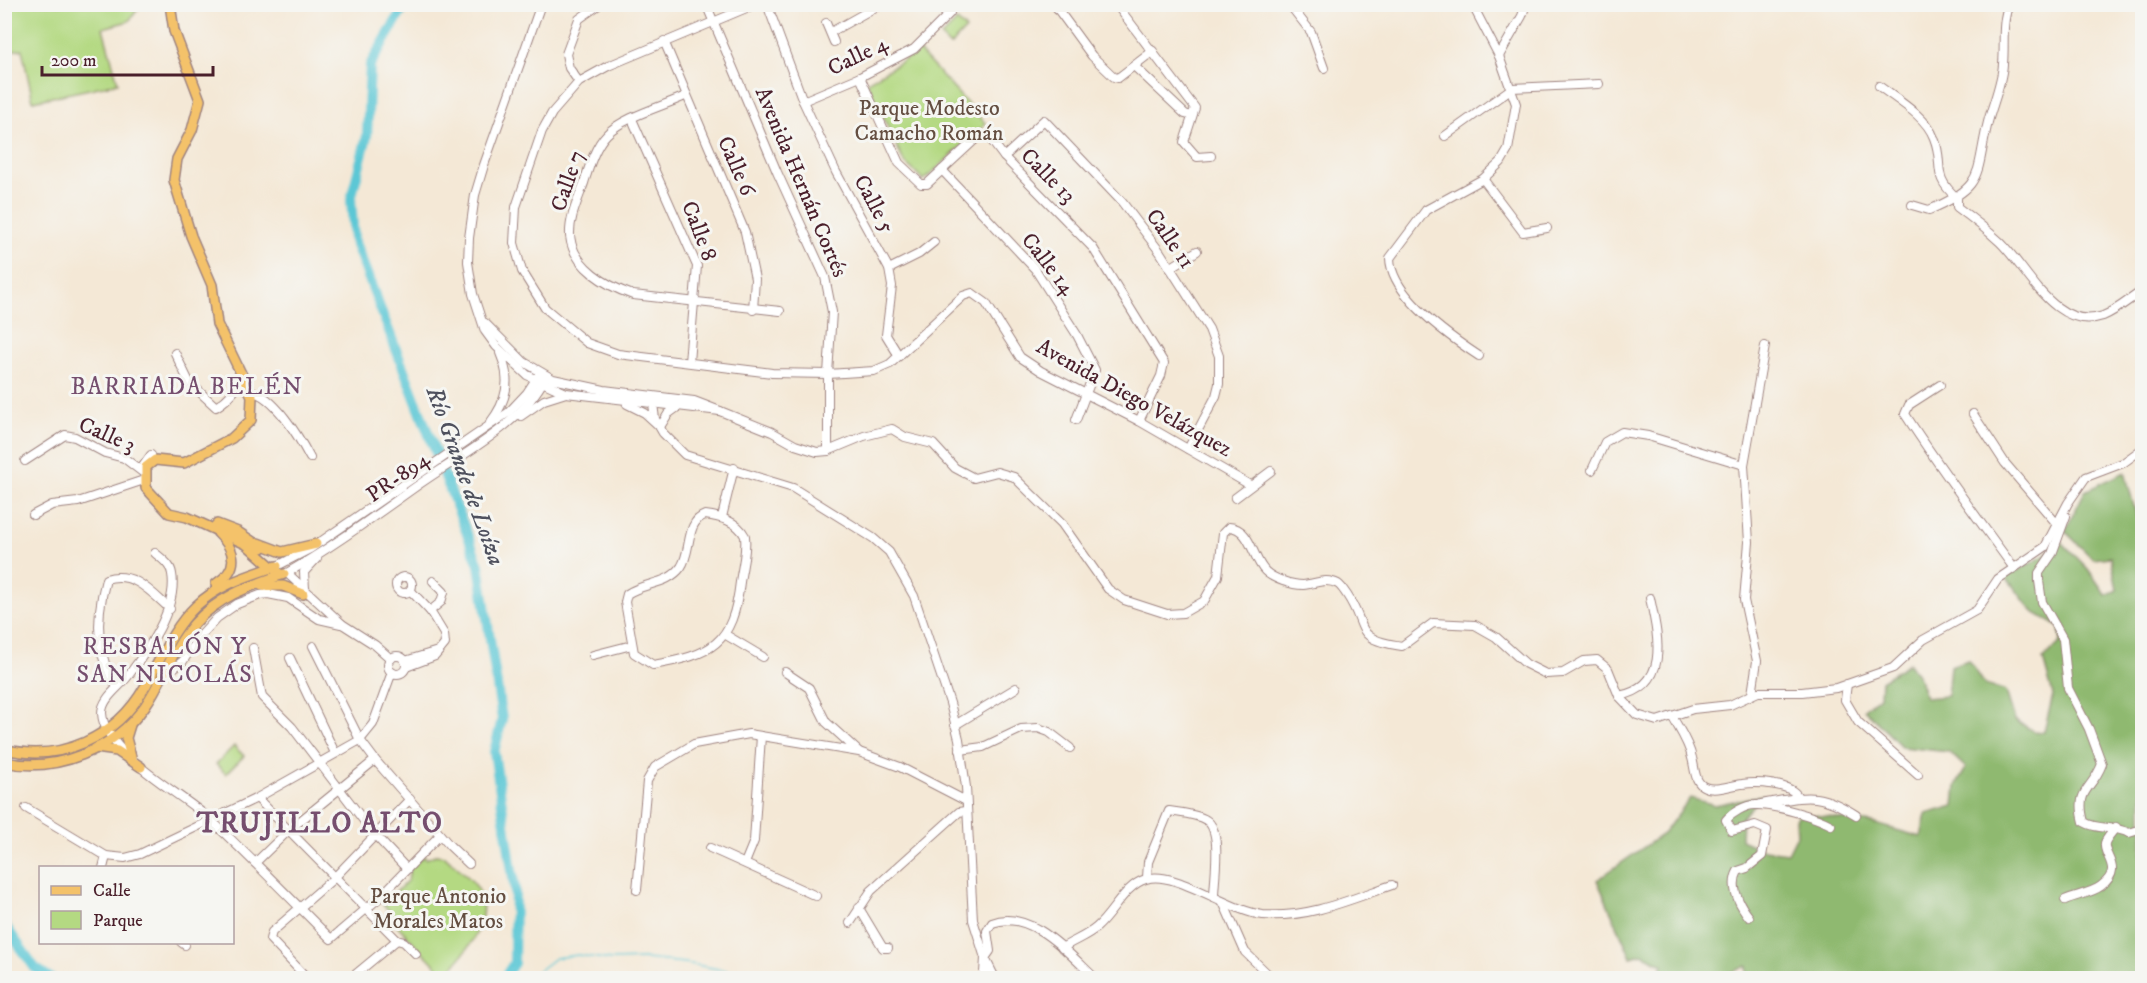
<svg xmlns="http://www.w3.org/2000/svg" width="2147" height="983" font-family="'IM FELL DW Pica',serif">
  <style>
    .green { fill: #b4d982; stroke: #7f7c56; stroke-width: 1.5 }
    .forest { fill: #8fb970; stroke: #6c6c4e; stroke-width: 1.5 }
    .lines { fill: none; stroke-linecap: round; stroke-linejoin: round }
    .stream { stroke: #5cc7d5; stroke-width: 1.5 }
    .river { stroke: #5cc7d5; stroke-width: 10 }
    .minor-casing { stroke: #9f8480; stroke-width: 10 }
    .major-casing { stroke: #9f8480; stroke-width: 12 }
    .minor { stroke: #fff; stroke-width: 8 }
    .major { stroke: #f4c26a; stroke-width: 9 }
    .labels { text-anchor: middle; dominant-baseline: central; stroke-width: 6; stroke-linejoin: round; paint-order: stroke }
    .street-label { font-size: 22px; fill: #4a1f2b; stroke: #f6f6f2 }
    .park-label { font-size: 22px; fill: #644e41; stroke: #f6f6f2 }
    .neighbourhood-label { font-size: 24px; letter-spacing: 1.5px; fill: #754e6e; stroke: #f6f6f2 }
    .water-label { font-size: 24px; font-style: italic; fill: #4f515e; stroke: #f6f6f2 }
    .district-label { font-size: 28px; font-weight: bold; letter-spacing: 1.5px; fill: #754e6e; stroke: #f6f6f2 }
  </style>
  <rect width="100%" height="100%" fill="#f6f6f2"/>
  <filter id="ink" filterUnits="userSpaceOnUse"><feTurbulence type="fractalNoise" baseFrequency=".0167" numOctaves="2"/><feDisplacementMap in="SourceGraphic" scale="12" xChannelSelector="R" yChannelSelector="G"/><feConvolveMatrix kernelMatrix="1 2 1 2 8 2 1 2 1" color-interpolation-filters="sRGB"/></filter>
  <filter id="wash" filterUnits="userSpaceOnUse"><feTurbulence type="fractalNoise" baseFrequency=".008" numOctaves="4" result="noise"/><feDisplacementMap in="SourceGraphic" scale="24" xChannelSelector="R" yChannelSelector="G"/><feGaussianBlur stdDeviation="1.35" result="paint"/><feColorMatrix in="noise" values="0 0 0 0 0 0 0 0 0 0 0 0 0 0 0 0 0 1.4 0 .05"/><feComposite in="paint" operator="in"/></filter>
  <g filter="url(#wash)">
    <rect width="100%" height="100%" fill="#f4e8d6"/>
    <!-- green -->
    <g class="green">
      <path d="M5 4 141 5 129 21 103 28 118 83 33 101 22 49 5 52Z"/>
      <path d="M957 21 966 29 950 46 941 37Z"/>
      <path d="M919 51 986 124 924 180 904 162 867 82Z"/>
      <path d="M234 746 244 756 226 774 216 764Z"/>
      <path d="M435 855 445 856C455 866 471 877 478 889 494 919 465 955 445 975L392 920V913L383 905 408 880 410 869 424 856 426 859Z"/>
    </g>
    <!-- forest -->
    <path class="forest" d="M2125 472 2138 522 2142 523V978H1747V966L1717 978H1659L1663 964 1642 954 1631 957 1597 880 1664 833 1690 798 1715 805 1763 795 1742 817 1741 840 1764 850 1788 853 1797 835 1796 819 1800 813 1872 823 1921 837 1926 814 1954 806 1956 786 1966 768 1949 752 1902 747 1864 709 1880 696 1881 681 1909 663 1919 678 1925 698 1947 696 1950 666 1969 660 1985 685 2006 691 2015 720 2033 731 2044 732 2053 695 2043 659 2061 642 2059 627 2032 611 2006 577 2046 555 2057 537 2088 569 2106 595 2117 590 2111 557 2093 559 2065 531 2085 491Z"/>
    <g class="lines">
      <!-- stream -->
      <g class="stream">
        <path d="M529 978 555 958 578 955 611 960 645 959 685 963 768 978"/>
        <path d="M880 978 888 976 907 978"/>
      </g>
      <!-- river -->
      <g class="river">
        <path d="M406 4 370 65 367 136 351 199 354 240 479 565 502 719 494 752 515 890 514 963 504 978"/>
        <path d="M4 924 35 968 50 978"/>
      </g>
    </g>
  </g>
  <g filter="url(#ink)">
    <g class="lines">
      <defs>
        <g id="minor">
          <path d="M541 4 484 165 475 195 469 238 468 262 473 294 485 331 496 346 527 375 566 393 720 411 772 432 795 445 817 452 828 451 864 436 892 429 905 437 933 444 955 468 974 478 997 472 1014 477 1062 524 1108 589 1124 600 1167 614 1183 613 1204 601 1218 576 1223 533 1229 527C1251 528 1252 558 1265 571 1273 579 1292 585 1303 585 1316 584 1325 577 1338 584 1342 587 1344 591 1347 595 1369 628 1352 639 1402 646L1433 623 1475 625 1496 637 1526 664 1546 674 1563 673 1584 661 1597 660 1608 669 1619 696 1637 715 1657 721 1693 709 1730 705 1758 692H1802L1836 688 1893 668 1923 640 1977 610 1998 579 2045 547 2068 503 2086 477 2123 463 2142 449"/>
          <path d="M706 4 777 172 825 277 832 312 828 374V451"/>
          <path d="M756 4 608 66 579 82 552 113 542 131 516 207 514 243 522 271 545 308 587 343 618 354 772 373 828 374 874 371 890 364 963 296 972 293 986 303 1020 357 1041 371 1139 421 1250 485"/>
          <path d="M767 4 803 101 836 172 889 269 892 286 886 335 899 356"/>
          <path d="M1054 4 1092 56 1114 77 1118 78 1153 51"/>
          <path d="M1116 4 1195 108 1184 142 1197 157 1211 156"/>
          <path d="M1289 4 1311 32 1324 68"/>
          <path d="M1472 4 1499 56"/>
          <path d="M826 23 834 42"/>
          <path d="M831 32 881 4"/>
          <path d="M664 41 745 232 755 279 753 310"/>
          <path d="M1134 66 1185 114 1192 116"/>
          <path d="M860 77 899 163 921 184H927L981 134 989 137 1004 157 1093 248 1164 363 1161 376 1139 421"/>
          <path d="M579 82 569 68 566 54 579 19 600 4"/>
          <path d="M1879 86C1897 100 1926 116 1934 138 1945 165 1930 175 1957 198"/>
          <path d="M685 96C664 106 623 117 607 134 595 146 589 167 584 183 578 200 569 218 570 236 573 267 607 286 633 295L780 311"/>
          <path d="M803 101 860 77 914 49 950 13V4"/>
          <path d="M632 119 697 266 689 362"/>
          <path d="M1445 136 1512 88 1599 84"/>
          <path d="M1004 157 1044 120 1122 202 1160 252 1209 329 1219 356V384L1216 396 1188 449"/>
          <path d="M942 170 1035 269 1077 335 1095 370 1076 420"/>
          <path d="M1483 179 1523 232 1547 228"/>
          <path d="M1957 198V207C1972 218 1987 230 2000 242 2028 269 2055 332 2103 316 2116 311 2131 298 2142 291"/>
          <path d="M1912 205 1929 210C1986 186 1975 175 1988 122 1993 103 2002 83 2003 64 2005 44 2001 23 2009 4"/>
          <path d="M1170 268 1197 251"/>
          <path d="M889 269 919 254 934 242"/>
          <path d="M485 323 524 362 553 379 604 390 694 401 720 411"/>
          <path d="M175 353 189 382 216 407C227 400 240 388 242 374"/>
          <path d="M1479 356C1450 337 1391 296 1390 258L1426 210 1483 179 1501 162 1508 150 1516 104 1499 56 1522 16 1526 4"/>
          <path d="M1940 385 1909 405 1905 414C1939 467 1976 516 2013 567"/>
          <path d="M250 391C274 395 299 437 310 458"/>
          <path d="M652 396 655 419 663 433 685 455 793 488 873 538 889 552 914 596 950 703 959 739 966 787 973 920 985 958 984 973 987 978"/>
          <path d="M627 404 645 413 657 424"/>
          <path d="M1973 414 2005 463 2057 524"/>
          <path d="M521 416 544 400 566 393"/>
          <path d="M490 423C507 401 512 380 500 353"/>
          <path d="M660 427 668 414 679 406"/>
          <path d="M25 461 65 435 75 437 105 453 124 458 145 474"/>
          <path d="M141 469 151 455"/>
          <path d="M1592 470 1605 442 1622 432 1648 436 1744 465"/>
          <path d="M1235 498 1271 471"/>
          <path d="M33 515 52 505 78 502 144 480"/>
          <path d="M705 515C721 517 737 521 745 536 747 552 742 567 740 582 733 644 712 655 653 665L634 653 625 602 627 594C645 582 668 585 681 567 692 551 685 522 705 515Z"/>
          <path d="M2066 516 2052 554 2039 573V581L2042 602 2063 639 2068 688 2089 729 2102 764C2092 791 2075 788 2084 822 2099 831 2114 825 2129 833L2142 829"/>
          <path d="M722 517 734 468"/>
          <path d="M155 553C162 559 171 565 172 574 178 608 147 651 128 676 120 687 102 698 102 713 104 755 187 796 214 823 254 861 292 900 331 939L379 898 440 835"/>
          <path d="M279 565 310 549 509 412 527 393 540 373"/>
          <circle cx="404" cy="585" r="8"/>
          <path d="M305 589 304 572 317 558"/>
          <path d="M410 590 430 611"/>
          <path d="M339 622 375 645 391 659"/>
          <path d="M342 624 287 573C334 546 377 514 421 483 465 452 521 426 546 376"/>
          <path d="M726 635 763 657"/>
          <path d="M313 646 360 740 375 760 450 846 469 864"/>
          <path d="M253 648 262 697 292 727 374 834 407 869"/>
          <path d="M593 655 632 645"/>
          <circle cx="397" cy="665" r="9"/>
          <path d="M290 658 335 753"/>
          <path d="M405 661 438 651"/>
          <path d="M406 667 435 656 445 644 444 634 430 611 441 602 444 592 433 581"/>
          <path d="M785 672 809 688 826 722 858 751"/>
          <path d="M163 676 183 661 196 641 217 618 237 604 260 595 268 594 288 598 319 619 341 624"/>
          <path d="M1847 684 1845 700 1858 722 1918 775"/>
          <path d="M117 687C95 656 96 616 106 579 133 570 151 592 170 609"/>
          <path d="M1752 694 1757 661 1744 600 1749 542 1744 465 1765 346"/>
          <path d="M1619 696C1671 686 1658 636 1650 598"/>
          <path d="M1672 716C1679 729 1689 743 1692 758 1695 767 1694 783 1705 787 1715 792 1731 785 1742 784 1757 782 1791 783 1798 797"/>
          <path d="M955 725 1016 688"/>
          <path d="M960 750 983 747 1021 729 1038 728 1049 732 1070 748"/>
          <path d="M257 798 397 940 404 942 416 954"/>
          <path d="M1761 804C1805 797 1817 790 1856 815"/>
          <path d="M26 808 106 856 125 858 140 854 257 798 360 740 373 724 392 672"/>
          <path d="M710 848 816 896"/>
          <path d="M255 863 289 830 375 760"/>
          <path d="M745 863 754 841 761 736"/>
          <path d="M103 868 106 856"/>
          <path d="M1147 878 1148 862 1169 811C1180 813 1197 814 1206 820 1223 830 1214 878 1214 897"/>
          <path d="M637 890 647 781 655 767 694 744 749 734 859 752 900 767 966 801"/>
          <path d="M2065 900C2076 895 2092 893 2101 886 2125 868 2102 856 2105 843 2107 837 2113 832 2116 827"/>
          <path d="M1223 902 1245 952 1272 978"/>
          <path d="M859 908 883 948H888"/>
          <path d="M1749 917C1739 904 1729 887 1738 871L1747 868 1762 856 1767 830 1755 825 1732 831 1726 820C1732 813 1745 805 1755 805 1772 804 1817 817 1831 825"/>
          <path d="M850 923 871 891 959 812 965 811"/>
          <path d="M181 942 185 945"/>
          <path d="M1062 948C1074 940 1087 936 1097 927 1113 913 1125 885 1146 879 1174 869 1231 912 1263 915 1309 918 1349 900 1392 885"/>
          <path d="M307 978 270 939 272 932 334 878 410 799"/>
          <path d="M351 978 397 940"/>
          <path d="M995 978 985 958 990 951 987 931 992 923C1031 908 1070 955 1095 978"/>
        </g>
        <g id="major">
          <path d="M170 4 174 31 200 100 192 130 177 159 174 180 191 236 212 285 217 324 252 396 251 420 232 438 184 463 155 460 146 467V488L169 513 187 517 246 544 281 575"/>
          <path d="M217 524 238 532 262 548"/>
          <path d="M258 543 282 552 316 544"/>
          <path d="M216 584C239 569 237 551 218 533"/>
          <path d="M263 586H283L303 594"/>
          <path d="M130 725 126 738 131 757"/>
          <path d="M96 748 117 751 141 767"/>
          <path d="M4 749C60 763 116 738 145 687 161 659 172 629 196 606 219 584 248 576 277 566"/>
          <path d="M4 762C56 773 114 750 145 706 163 680 173 648 194 624 219 596 250 586 284 574"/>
        </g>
      </defs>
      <!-- minor casing -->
      <use href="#minor" class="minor-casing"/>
      <!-- major casing -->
      <use href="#major" class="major-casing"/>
      <!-- minor -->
      <use href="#minor" class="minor"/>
      <!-- major -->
      <use href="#major" class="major"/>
    </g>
  </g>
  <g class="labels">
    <!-- street labels -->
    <g class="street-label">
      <text transform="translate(858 56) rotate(-26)">Calle 4</text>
      <text transform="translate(736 166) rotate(66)">Calle 6</text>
      <text transform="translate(1048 176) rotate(45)">Calle 13</text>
      <text transform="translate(568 181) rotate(-71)">Calle 7</text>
      <text transform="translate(801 182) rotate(67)">Avenida Hernán Cortés</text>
      <text transform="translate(874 204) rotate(62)">Calle 5</text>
      <text transform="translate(699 231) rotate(69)">Calle 8</text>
      <text transform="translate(1170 239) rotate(55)">Calle 11</text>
      <text transform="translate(1048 264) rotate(52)">Calle 14</text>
      <text transform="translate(1134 398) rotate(29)">Avenida Diego Velázquez</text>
      <text transform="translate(107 435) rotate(23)">Calle 3</text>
      <text transform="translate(398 477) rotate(-35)">PR-894</text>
    </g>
    <!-- park labels -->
    <g class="park-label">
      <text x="929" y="108">Parque Modesto<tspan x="929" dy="25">Camacho Román</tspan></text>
      <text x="438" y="896">Parque Antonio<tspan x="438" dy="25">Morales Matos</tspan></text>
    </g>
    <!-- neighbourhood labels -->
    <g class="neighbourhood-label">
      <text x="187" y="387">BARRIADA BELÉN</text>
      <text x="165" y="647">RESBALÓN Y<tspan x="165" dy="28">SAN NICOLÁS</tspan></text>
    </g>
    <!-- water labels -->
    <g class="water-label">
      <text transform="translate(465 476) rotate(70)">Río Grande de Loíza</text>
    </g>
    <!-- district labels -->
    <g class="district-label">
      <text x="320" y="823">TRUJILLO ALTO</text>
    </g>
  </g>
  <!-- margin -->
  <rect width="2147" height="983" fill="none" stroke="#f6f6f2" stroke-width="24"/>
  <!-- legend -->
  <rect x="39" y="866" width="195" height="78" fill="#f6f6f2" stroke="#b1a0a2" stroke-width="1.5"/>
  <rect x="51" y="886" width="30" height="9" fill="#f4c26a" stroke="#b1a0a2" stroke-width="1.5"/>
  <text x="93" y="896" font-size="18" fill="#4a1f2b">Calle</text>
  <rect x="51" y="911" width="30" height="18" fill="#b4d982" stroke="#b1a0a2" stroke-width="1.5"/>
  <text x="93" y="926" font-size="18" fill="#4a1f2b">Parque</text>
  <!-- scale -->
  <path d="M42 66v9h171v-9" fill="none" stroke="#4a1f2b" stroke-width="3"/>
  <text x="51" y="66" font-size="18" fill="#4a1f2b" stroke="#f6f6f2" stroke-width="4.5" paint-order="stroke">200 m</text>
</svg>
